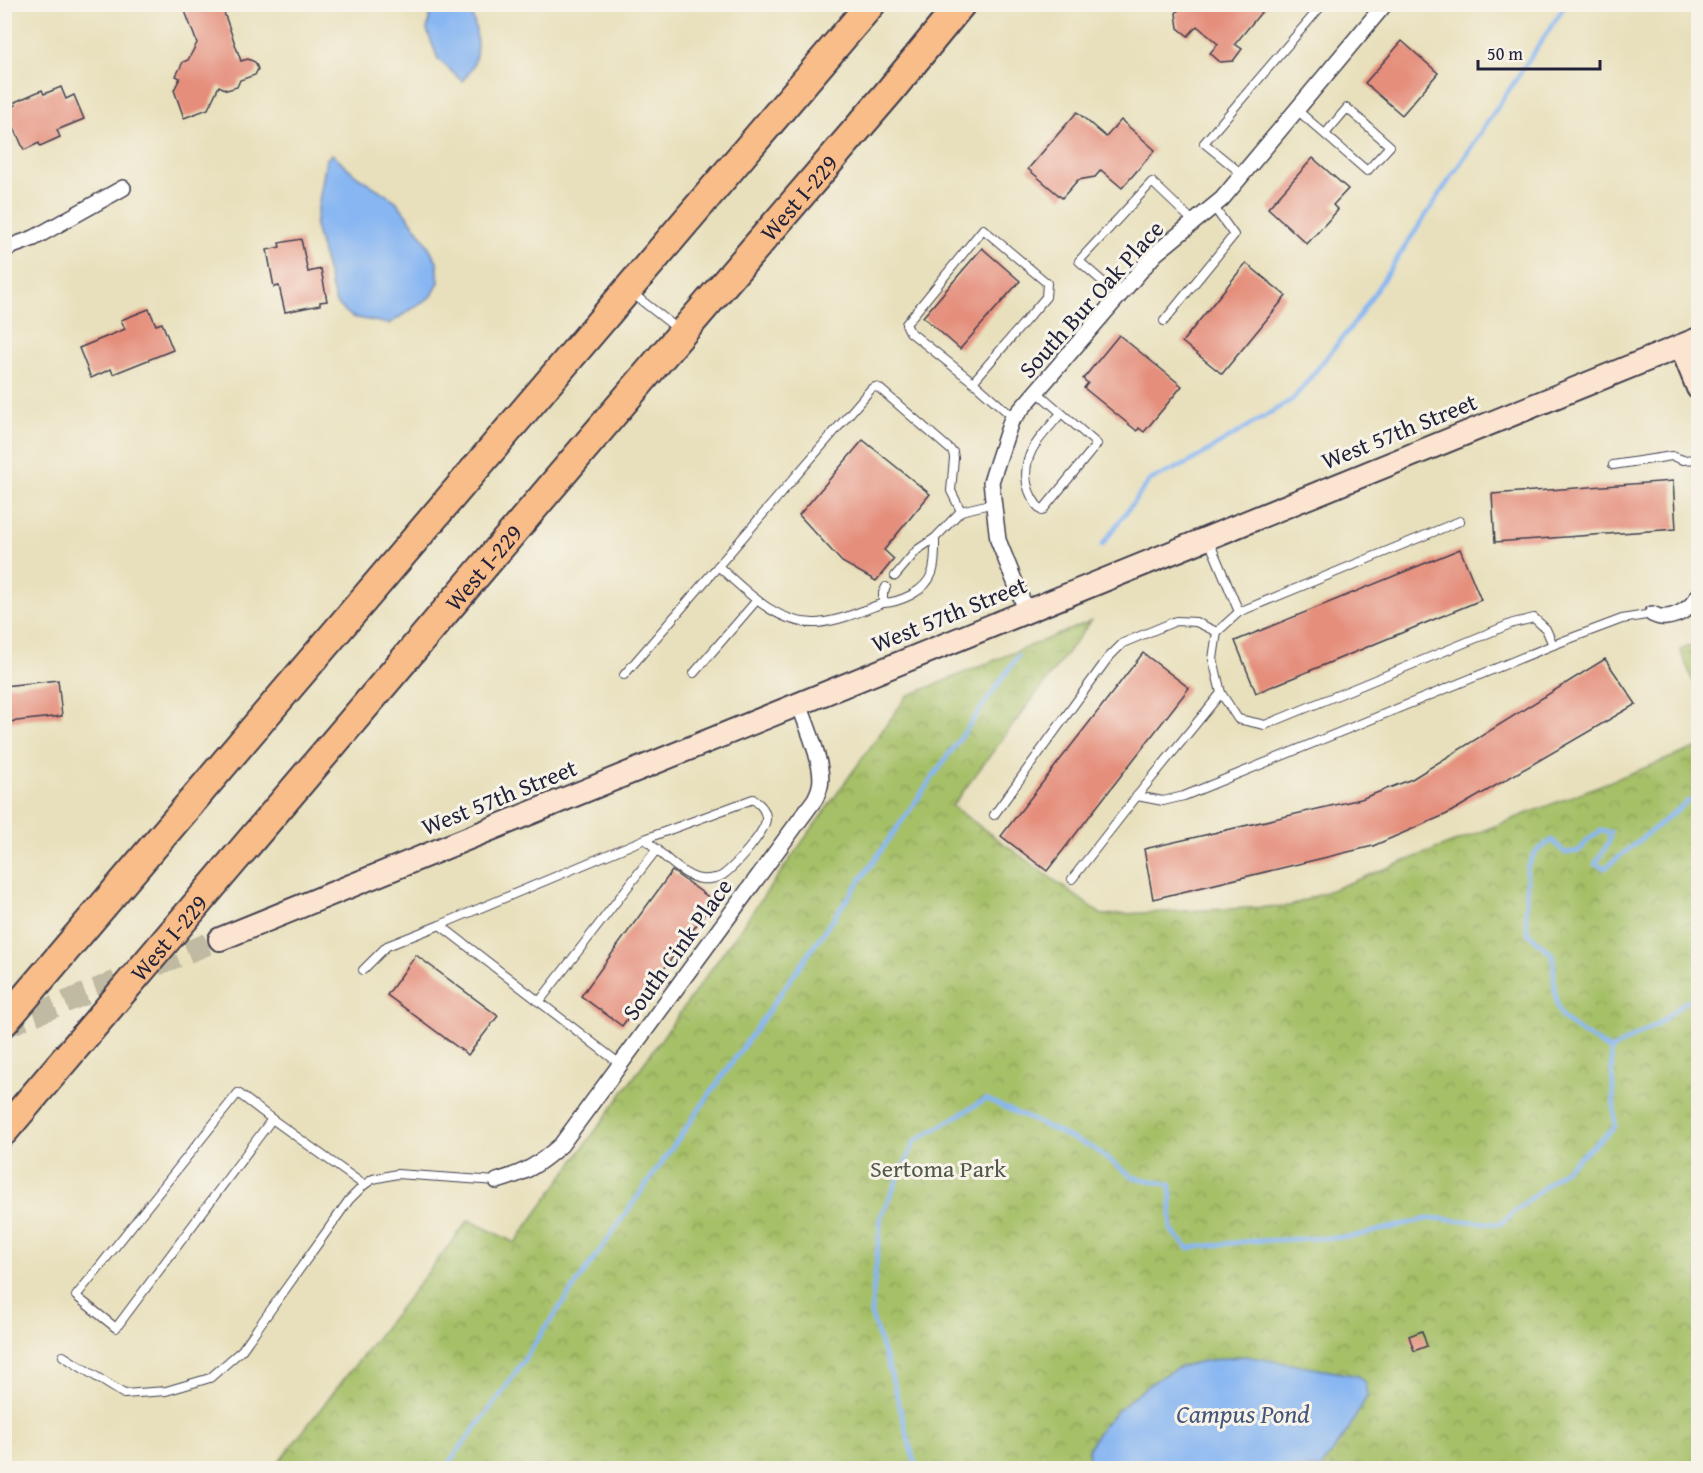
<svg xmlns="http://www.w3.org/2000/svg" width="1703" height="1473" font-family="'Gentium Book Plus',serif">
  <style>
    .park { fill: url(#park-crowns); stroke: #647151; stroke-width: 1.5 }
    .water { fill: #87b6f2; stroke: #546c96; stroke-width: 1.5 }
    .lines { fill: none; stroke-linecap: round; stroke-linejoin: round }
    .stream { stroke: #87b6f2; stroke-width: 4.5 }
    .building { fill: #e58e7b }
    .secondary-tunnel { stroke: #c0baa2; stroke-width: 22; stroke-dasharray: 22 11; stroke-linecap: butt }
    .lane-casing { stroke: #403e4e; stroke-width: 10 }
    .street-casing { stroke: #403e4e; stroke-width: 18 }
    .secondary-casing { stroke: #403e4e; stroke-width: 26 }
    .highway-casing { stroke: #403e4e; stroke-width: 32 }
    .lane { stroke: #fff; stroke-width: 8 }
    .street { stroke: #fff; stroke-width: 15 }
    .secondary { stroke: #fce5d0; stroke-width: 22 }
    .highway { stroke: #f8bd89; stroke-width: 28 }
    .labels { text-anchor: middle; dominant-baseline: central; stroke-width: 6; stroke-linejoin: round; paint-order: stroke }
    .street-label { font-size: 24px; fill: #22223b; stroke: #f7f3e8 }
    .park-label { font-size: 24px; fill: #50594a; stroke: #f7f3e8 }
    .water-label { font-size: 26px; font-style: italic; fill: #45567b; stroke: #f7f3e8 }
  </style>
  <defs>
    <pattern id="park-crowns" width="20" height="18" patternUnits="userSpaceOnUse" patternTransform="scale(1.5)"><rect width="20" height="18" fill="#a6c067"/><path d="M2 6a3 3 0 1 1 6 0M12 15a3 3 0 1 1 6 0" fill="none" stroke="#879c56"/></pattern>
  </defs>
  <rect width="100%" height="100%" fill="#f7f3e8"/>
  <filter id="ink" filterUnits="userSpaceOnUse"><feTurbulence type="fractalNoise" baseFrequency=".0167" numOctaves="2"/><feDisplacementMap in="SourceGraphic" scale="12" xChannelSelector="R" yChannelSelector="G"/><feConvolveMatrix kernelMatrix="1 2 1 2 8 2 1 2 1" color-interpolation-filters="sRGB"/></filter>
  <filter id="wash" filterUnits="userSpaceOnUse"><feTurbulence type="fractalNoise" baseFrequency=".008" numOctaves="4" result="noise"/><feDisplacementMap in="SourceGraphic" scale="24" xChannelSelector="R" yChannelSelector="G"/><feGaussianBlur stdDeviation="1.35" result="paint"/><feColorMatrix in="noise" values="0 0 0 0 0 0 0 0 0 0 0 0 0 0 0 0 0 1.4 0 .05"/><feComposite in="paint" operator="in"/></filter>
  <g filter="url(#wash)">
    <rect width="100%" height="100%" fill="#e8e0bc"/>
    <!-- park -->
    <g class="park">
      <path d="M1091 621 952 806 1102 915 1290 906 1698 747V1468H274L469 1220 515 1243 907 696Z"/>
      <path d="M1698 643V693L1680 650Z"/>
    </g>
    <!-- water -->
    <g class="water">
      <path d="M438 5H468C477 23 481 51 471 70 469 74 465 78 462 81L438 59 427 30 431 9Z"/>
      <path d="M332 154 357 176 396 201 421 234 437 261 439 282 432 296 389 324 352 317 336 303 315 226 326 160Z"/>
      <path d="M1245 1356 1358 1376 1365 1383 1367 1396 1348 1430 1321 1468H1088C1088 1463 1088 1455 1089 1450 1096 1423 1151 1380 1176 1369 1195 1360 1224 1359 1245 1356Z"/>
    </g>
    <g class="lines">
      <!-- stream -->
      <g class="stream">
        <path d="M1102 545 1150 480 1188 463 1293 399 1355 322 1566 4"/>
        <path d="M1611 1050C1599 1043 1568 1027 1561 1015 1553 1001 1554 971 1553 955L1528 933 1526 921 1527 868 1535 852 1552 840 1565 853 1579 851 1588 840 1600 831 1610 832 1609 842 1595 864 1605 868 1687 802 1698 798"/>
        <path d="M445 1468 499 1397 546 1327 1018 656"/>
        <path d="M916 1468 892 1378 871 1314 881 1216 915 1141 986 1099 1093 1148 1133 1177 1171 1185V1230L1188 1248 1250 1241 1351 1237 1431 1218 1500 1224 1615 1127 1611 1050 1659 1023 1685 1002H1698"/>
      </g>
    </g>
    <g id="blocks">
      <!-- building -->
      <g class="building">
        <path d="M202 4H221L241 61 248 59 255 62 258 69 255 75 240 80 237 87 227 90 219 86 208 109 184 118 174 90 180 78 176 76 183 62 188 60 197 43 185 11Z"/>
        <path d="M1184 4H1189L1196 10 1200 4H1268L1235 44 1242 49 1233 61 1220 62 1210 53 1218 44 1197 26 1188 36 1178 28 1176 13Z"/>
        <path d="M1402 41 1438 73 1402 115 1365 83Z"/>
        <path d="M61 87 66 99 74 95 84 119 57 130 60 137 40 146 39 143 24 150 6 109 16 105 15 102 42 90 44 94Z"/>
        <path d="M1077 112 1106 137 1121 120 1155 150 1122 188 1101 170 1095 177 1078 180 1062 198 1028 169Z"/>
        <path d="M1313 158 1348 189 1333 205 1338 210 1307 244 1268 208Z"/>
        <path d="M301 239 308 272 321 269 327 301 320 302V305L285 312 279 286 274 287 267 250 280 247 279 243Z"/>
        <path d="M982 248 1020 281 960 349 923 317Z"/>
        <path d="M1246 263 1286 296 1222 374 1182 342Z"/>
        <path d="M149 309 156 325 162 323 173 350 113 374 111 369 91 378 79 348 125 329 121 320Z"/>
        <path d="M1119 335 1182 386 1144 432 1139 428 1137 431 1084 388 1088 383 1083 379Z"/>
        <path d="M863 440 930 494 884 550 894 559 876 581 842 562 799 515Z"/>
        <path d="M1673 481 1676 529 1495 542 1492 494Z"/>
        <path d="M1460 549 1481 600 1256 693 1235 641Z"/>
        <path d="M1143 653 1189 688 1047 871 1001 836Z"/>
        <path d="M1605 659 1636 704 1447 814 1373 846 1153 899 1144 849 1361 799 1412 779Z"/>
        <path d="M58 680 62 716 8 722 4 686Z"/>
        <path d="M672 871 714 901 622 1026 581 996Z"/>
        <path d="M416 955 498 1016 468 1055 387 995Z"/>
        <path d="M1422 1331 1427 1346 1414 1351 1409 1336Z"/>
      </g>
    </g>
  </g>
  <g filter="url(#ink)">
    <use href="#blocks" fill-opacity="0" stroke="#403e4e" stroke-width="1.5"/>
    <g class="lines">
      <!-- secondary-tunnel -->
      <path class="secondary-tunnel" d="M4 1027 220 939"/>
      <defs>
        <g id="lane">
          <path d="M1297 110 1367 171 1390 146 1347 108 1325 134"/>
          <path d="M1242 174 1204 143 1323 4"/>
          <path d="M632 293 679 330"/>
          <path d="M1119 296 1079 261 1152 182 1194 222"/>
          <path d="M1164 321 1234 235 1213 206"/>
          <path d="M973 382 910 332 906 324 983 229 1047 283 1046 297 973 382 1014 418"/>
          <path d="M1036 391 1097 444 1042 511C1026 495 1021 472 1032 450 1039 437 1052 425 1061 413"/>
          <path d="M1613 465 1672 456 1683 460 1698 459"/>
          <path d="M1460 521 1239 612 1217 632 1213 659 1221 693 1238 719 1265 725 1513 623 1534 618 1546 629 1553 645"/>
          <path d="M935 538 961 511"/>
          <path d="M1209 541 1239 612"/>
          <path d="M718 566C745 590 777 625 817 623 840 621 862 611 883 603"/>
          <path d="M886 587 883 593V603C893 603 903 599 911 595 937 581 935 564 935 538L917 550 895 576"/>
          <path d="M694 673 757 600"/>
          <path d="M624 675 871 389 875 387 879 388 953 452 954 458 951 491 961 511 994 503"/>
          <path d="M1137 796 1163 801 1184 796 1553 645 1622 619 1652 614"/>
          <path d="M994 815 1108 658 1123 643 1176 621 1196 622 1217 632"/>
          <path d="M1072 879 1137 796 1221 693"/>
          <path d="M363 970 387 946 440 925"/>
          <path d="M539 1002 657 849"/>
          <path d="M620 1064 440 925 645 839 753 799C759 804 765 808 766 817 768 830 734 867 723 875 719 878 707 880 701 879 684 878 658 850 645 839"/>
          <path d="M272 1119 238 1093 76 1296 116 1328 272 1119 364 1185"/>
          <path d="M63 1356 124 1394 166 1391 210 1378 242 1350 349 1200 364 1185 373 1179 397 1174 497 1181"/>
        </g>
        <g id="street">
          <path d="M4 249 34 238 123 188"/>
          <path d="M1027 612 998 540 991 482 1011 421 1155 254 1222 199 1385 4"/>
          <path d="M1652 614C1656 616 1662 618 1666 617 1679 616 1692 607 1698 596"/>
          <path d="M497 1181C527 1172 538 1165 561 1145L815 799C817 795 819 791 820 786 825 767 806 724 799 704"/>
        </g>
        <g id="secondary">
          <path d="M1681 346 1698 388"/>
          <path d="M220 939 1698 339"/>
        </g>
        <g id="highway">
          <path d="M4 1022 871 4"/>
          <path id="s1" d="M4 1131 682 333 889 92 961 4"/>
        </g>
      </defs>
      <!-- lane casing -->
      <use href="#lane" class="lane-casing"/>
      <!-- street casing -->
      <use href="#street" class="street-casing"/>
      <!-- secondary casing -->
      <use href="#secondary" class="secondary-casing"/>
      <!-- highway casing -->
      <use href="#highway" class="highway-casing"/>
      <!-- lane -->
      <use href="#lane" class="lane"/>
      <!-- street -->
      <use href="#street" class="street"/>
      <!-- secondary -->
      <use href="#secondary" class="secondary"/>
      <!-- highway -->
      <use href="#highway" class="highway"/>
    </g>
  </g>
  <g class="labels">
    <!-- street labels -->
    <g class="street-label">
      <text stroke="none"><textPath href="#s1" startOffset="1226">West I-229</textPath></text>
      <text transform="translate(1091 299) rotate(-48)">South Bur Oak Place</text>
      <text transform="translate(1399 431) rotate(-22)">West 57th Street</text>
      <text stroke="none"><textPath href="#s1" startOffset="740">West I-229</textPath></text>
      <text transform="translate(949 614) rotate(-22)">West 57th Street</text>
      <text transform="translate(499 797) rotate(-22)">West 57th Street</text>
      <text stroke="none"><textPath href="#s1" startOffset="254">West I-229</textPath></text>
      <text transform="translate(677 949) rotate(-54)">South Cink Place</text>
    </g>
    <!-- park labels -->
    <g class="park-label">
      <text x="938" y="1168">Sertoma Park</text>
    </g>
    <!-- water labels -->
    <g class="water-label">
      <text x="1243" y="1413">Campus Pond</text>
    </g>
  </g>
  <!-- margin -->
  <rect width="1703" height="1473" fill="none" stroke="#f7f3e8" stroke-width="24"/>
  <!-- scale -->
  <path d="M1478 60v9h122v-9" fill="none" stroke="#22223b" stroke-width="3"/>
  <text x="1487" y="60" font-size="18" fill="#22223b" stroke="#f7f3e8" stroke-width="4.5" paint-order="stroke">50 m</text>
</svg>
